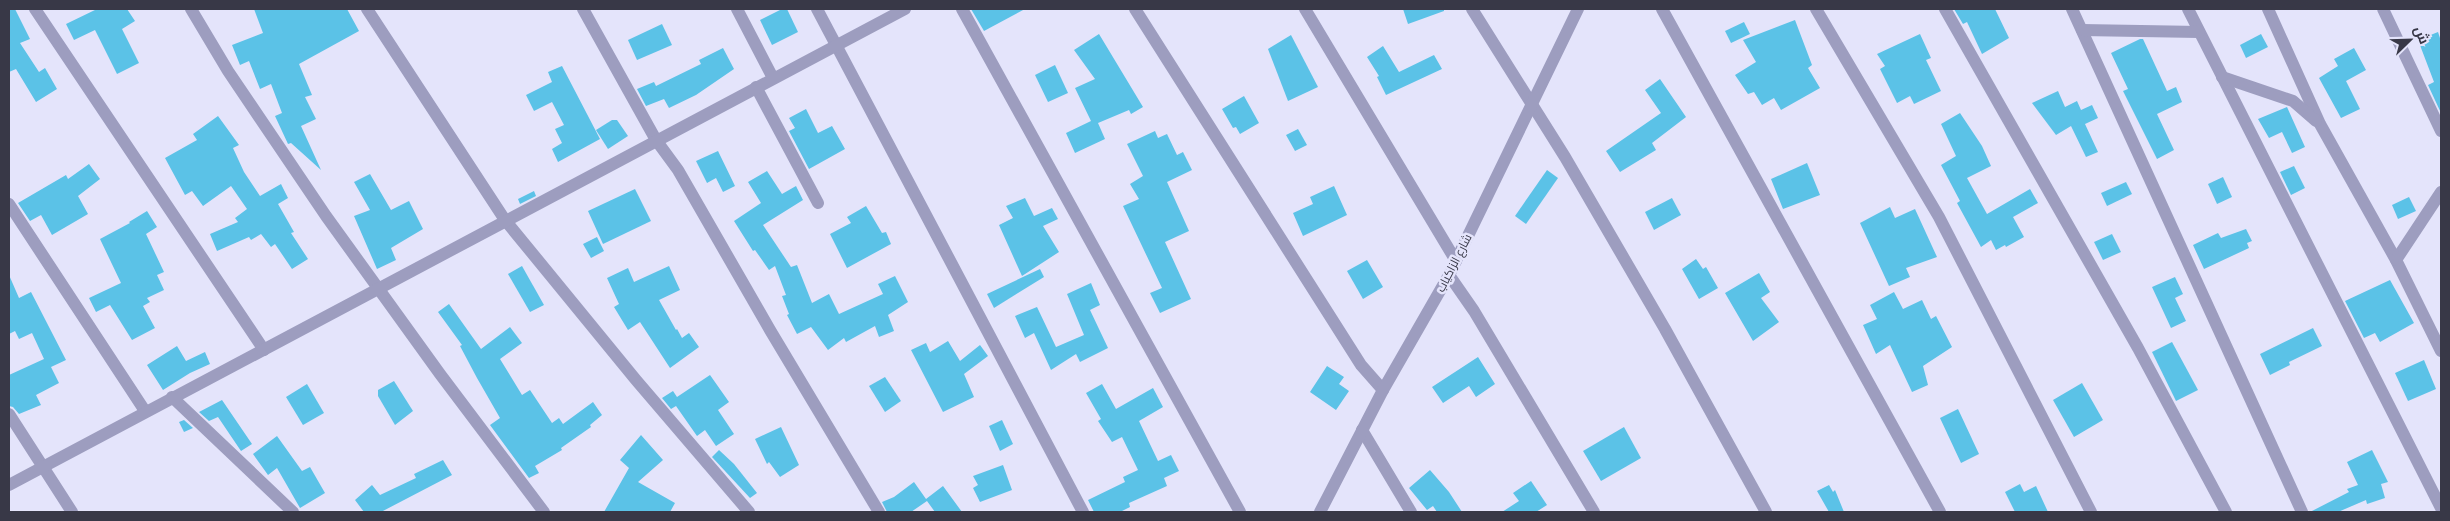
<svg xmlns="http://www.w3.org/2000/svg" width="2450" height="521" font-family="'Fira Sans Condensed',Cairo,sans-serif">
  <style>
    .building { fill: #5bc2e7 }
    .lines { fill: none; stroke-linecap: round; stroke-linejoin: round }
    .minor { stroke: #9d9dbf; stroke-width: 12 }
    .labels { text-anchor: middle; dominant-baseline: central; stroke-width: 5; stroke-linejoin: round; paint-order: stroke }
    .street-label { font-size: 12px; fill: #383847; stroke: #e4e4fb }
  </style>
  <rect width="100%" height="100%" fill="#e4e4fb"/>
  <!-- building -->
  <g class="building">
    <path d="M9 9H15L30 39 20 43 39 72 45 68 57 89 36 102 16 69 9 72Z"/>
    <path d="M97 9H127L135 21 122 29 139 63 117 74 95 30 74 40 66 24Z"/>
    <path d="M254 9H347L359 31 299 64 312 95 305 97 316 119 301 126 321 170 291 143 288 144 275 116 282 113 271 84 260 89 249 61 240 65 232 45 263 33Z"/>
    <path d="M782 9H787L798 32 772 45 760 20Z"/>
    <path d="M971 9H1025L984 31Z"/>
    <path d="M1403 9H1444V11L1408 24Z"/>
    <path d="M1954 9H1995L2009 38 1982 54 1967 22 1963 24Z"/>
    <path d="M1795 20 1812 65 1808 68 1820 88 1781 110 1774 98 1762 105 1754 92 1748 94 1735 75 1756 62 1743 40Z"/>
    <path d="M1744 22 1750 34 1731 43 1725 31Z"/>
    <path d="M662 24 672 45 637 60 628 40Z"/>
    <path d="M2438 32 2441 41V113L2428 85 2434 82 2418 40Z"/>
    <path d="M1099 34 1143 107 1131 114 1129 110 1098 123 1105 139 1075 153 1066 133 1091 121 1075 88 1095 79 1074 50Z"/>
    <path d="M1920 34 1931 58 1926 60 1941 91 1914 104 1910 96 1897 103 1880 69 1885 66 1877 54Z"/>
    <path d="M2261 34 2268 47 2246 58 2240 45Z"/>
    <path d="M1291 35 1318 87 1288 101 1268 49Z"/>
    <path d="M2140 39H2143L2167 91 2176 87 2182 102 2157 114 2174 150 2157 159 2123 91 2128 89 2111 53Z"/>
    <path d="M1383 46 1399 72 1434 55 1442 69 1386 95 1377 77 1379 76 1367 57Z"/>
    <path d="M723 48 734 69 696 95 669 108 664 99 646 106 637 89 654 82 656 86 701 64 699 60Z"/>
    <path d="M2354 48 2366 70 2346 81 2360 109 2341 118 2319 78 2338 66 2334 59Z"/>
    <path d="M1055 65 1068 93 1048 102 1035 75Z"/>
    <path d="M562 66 600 139 558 162 552 149 562 143 555 129 564 125 552 102 534 111 526 95 552 82 548 72Z"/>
    <path d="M1660 79 1686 117 1652 143 1656 150 1620 172 1606 151 1661 113 1645 90Z"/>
    <path d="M2058 91 2065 107 2077 101 2081 110 2092 105 2098 118 2085 124 2098 152 2086 157 2071 126 2056 135 2032 103Z"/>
    <path d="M1244 96 1259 123 1240 134 1236 127 1233 128 1222 109Z"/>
    <path d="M2287 107 2305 147 2292 153 2282 132 2269 138 2258 119Z"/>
    <path d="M806 109 818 133 832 126 845 149 809 169 789 131 795 128 789 118Z"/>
    <path d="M1960 113 1982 146 1991 166 1967 178 1987 214 2030 189 2038 203 2013 217 2024 237 2006 247 2005 245 1996 250 1991 240 1981 247 1957 203 1960 201 1941 165 1956 156 1941 124Z"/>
    <path d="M218 116 239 145 233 148 244 172 260 196 281 184 288 198 278 204 294 232 291 233 308 259 292 269 275 244 271 247 261 234 251 240 249 237 217 251 210 234 238 222 235 218 247 209 231 186 203 206 192 191 185 195 165 158 197 140 193 134Z"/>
    <path d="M612 120H617L628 136 608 149 596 130Z"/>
    <path d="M1298 129 1307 145 1295 151 1286 135Z"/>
    <path d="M1155 131 1158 138 1167 134 1177 155 1183 152 1192 170 1167 182 1189 231 1165 242 1191 299 1160 313 1150 293 1162 288 1123 206 1139 199 1130 184 1143 176 1127 144Z"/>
    <path d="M718 151 735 186 723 192 716 178 707 183 696 161Z"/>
    <path d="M1807 163 1820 195 1783 209 1771 179Z"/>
    <path d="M89 164 100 179 78 196 88 214 52 235 41 215 30 221 18 203 66 175 68 179Z"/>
    <path d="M2294 166 2305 188 2291 195 2280 172Z"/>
    <path d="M1547 170 1558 178 1526 224 1515 216Z"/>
    <path d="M767 171 782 194 796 186 803 200 763 225 791 267 797 265 812 303 829 294 839 314 883 294 878 284 895 276 908 302 888 315 894 331 879 337 875 326 846 342 844 338 828 350 811 327 797 334 787 315 789 314 782 296 786 295 775 266 769 270 755 250 753 251 734 221 761 203 748 182Z"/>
    <path d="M370 174 391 210 409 201 423 229 391 248 396 260 377 269 354 216 370 210 354 182Z"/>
    <path d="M2223 177 2232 197 2217 204 2208 184Z"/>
    <path d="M2126 182 2132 194 2107 206 2101 193Z"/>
    <path d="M1334 186 1347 215 1303 236 1293 213 1313 204 1310 197Z"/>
    <path d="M635 189 651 221 603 244 588 211Z"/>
    <path d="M534 191 536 196 520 204 518 199Z"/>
    <path d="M2409 197 2416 211 2398 219 2392 205Z"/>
    <path d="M1025 198 1034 216 1052 208 1058 219 1043 226 1059 252 1022 276 999 225 1013 218 1006 206Z"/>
    <path d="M1672 198 1681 215 1654 230 1645 212Z"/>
    <path d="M866 206 882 233 886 232 891 244 847 268 830 234 851 223 847 217Z"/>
    <path d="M1890 207 1895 218 1915 209 1937 257 1906 268 1910 277 1889 286 1860 223Z"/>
    <path d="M147 211 157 227 146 234 164 272 157 275 164 290 147 298 150 302 143 306 155 328 132 340 110 305 96 312 89 298 121 283 100 239 130 223 129 222Z"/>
    <path d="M2246 229 2252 241 2247 243 2249 248 2204 269 2193 245 2218 233 2221 238Z"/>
    <path d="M2112 234 2121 252 2103 260 2094 242Z"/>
    <path d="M597 237 604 251 591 258 583 244Z"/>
    <path d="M1696 259 1703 269 1706 267 1718 288 1699 299 1682 269Z"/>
    <path d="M1367 260 1383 287 1363 299 1347 271Z"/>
    <path d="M522 266 544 305 530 312 508 274Z"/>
    <path d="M669 266 680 290 659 300 676 330 677 329 682 338 689 333 699 347 670 368 640 322 628 330 614 307 619 304 607 278 628 268 634 282Z"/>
    <path d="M1040 269 1044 277 994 308 987 294Z"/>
    <path d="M1759 273 1770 292 1761 298 1779 322 1753 341 1725 293Z"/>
    <path d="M9 275 19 298 31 292 66 360 51 367 59 383 36 395 41 405 19 414 13 407 9 406V375L44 359 32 333 19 339 15 331 9 334Z"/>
    <path d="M2175 277 2183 294 2175 298 2186 321 2171 328 2152 287Z"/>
    <path d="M2390 280 2414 323 2380 342 2375 333 2364 338 2345 301Z"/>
    <path d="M1091 283 1100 305 1090 310 1108 348 1080 362 1076 354 1051 370 1034 333 1025 338 1015 316 1037 307 1056 347 1084 335 1067 294Z"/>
    <path d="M1894 292 1903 309 1922 300 1931 319 1936 316 1952 347 1923 366 1928 385 1912 392 1890 345 1876 354 1863 325 1877 319 1870 305Z"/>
    <path d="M449 304 481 349 510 327 522 343 500 359 522 395 530 390 552 423 559 418 563 424 593 402 602 415 590 425 591 427 561 448 562 450 535 466 539 473 529 478 490 425 500 418 477 378 460 346 462 345 438 312Z"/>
    <path d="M2313 328 2322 346 2289 362 2290 365 2270 375 2260 354Z"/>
    <path d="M948 341 960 361 980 345 988 356 964 374 974 397 943 412 911 350 926 343 930 352Z"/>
    <path d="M2172 342 2198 390 2176 401 2152 352Z"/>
    <path d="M177 346 186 361 205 352 210 364 190 373 163 390 147 365Z"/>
    <path d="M1478 357 1495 384 1476 397 1469 386 1443 403 1432 387Z"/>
    <path d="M2424 360 2436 389 2408 401 2395 373Z"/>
    <path d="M1327 366 1344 377 1339 384 1349 391 1336 410 1310 392Z"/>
    <path d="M710 375 729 402 718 410 734 434 716 446 705 430 697 436 676 406 671 409 662 398 673 391 677 397Z"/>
    <path d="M885 377 901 401 885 412 869 386Z"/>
    <path d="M394 381 413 411 395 425 378 396V390Z"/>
    <path d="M2082 383 2103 420 2074 437 2053 400Z"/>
    <path d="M307 384 324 413 303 425 286 397Z"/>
    <path d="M1102 384 1116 409 1153 388 1163 407 1139 421 1158 461 1171 455 1179 471 1164 478 1167 486 1129 503 1130 507 1120 512H1094L1088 500 1125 482 1123 477 1138 470 1122 437 1112 442 1098 421 1101 419 1086 393Z"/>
    <path d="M222 400 252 444 241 451 218 417 209 421 199 412Z"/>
    <path d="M1958 409 1979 454 1961 463 1940 418Z"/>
    <path d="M184 420 193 428 184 432 179 422Z"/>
    <path d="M1002 420 1013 444 1000 451 989 426Z"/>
    <path d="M781 427 799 465 780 477 769 462 767 464 755 439Z"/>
    <path d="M1624 427 1641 458 1601 481 1583 451Z"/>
    <path d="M641 435 663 460 638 482 675 503 670 512H604L629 468 620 460Z"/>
    <path d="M277 436 302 471 310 467 325 493 300 508 277 468 268 475 253 454Z"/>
    <path d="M719 450 734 464 757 493 750 498 712 457Z"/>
    <path d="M2372 450 2388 482 2381 484 2385 498 2367 504 2366 500 2338 512H2310L2349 492 2347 489 2358 485 2347 462Z"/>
    <path d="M443 460 452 475 381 512H364L355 500 372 485 380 495 416 478 414 474Z"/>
    <path d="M1003 465 1012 490 980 502 973 488 978 485 973 476Z"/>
    <path d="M1430 470 1449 492 1462 512H1437L1433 506 1427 510 1409 488Z"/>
    <path d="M1531 481 1547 505 1536 512H1502L1519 501 1513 493Z"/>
    <path d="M914 482 926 499 943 486 962 512H935L927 501 911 512H887L882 502 894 497Z"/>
    <path d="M2020 484 2024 492 2036 486 2048 512H2015L2005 492Z"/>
    <path d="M1829 485 1833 492 1835 490 1844 512H1829L1817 491Z"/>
  </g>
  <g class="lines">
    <!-- minor -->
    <g class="minor">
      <path d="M35 9 264 350"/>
      <path d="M191 9 228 71 326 216 440 374 544 512"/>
      <path d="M367 9 505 220 636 380 749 512"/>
      <path d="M583 9 656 140 678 170 770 330 879 512"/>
      <path d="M737 9 773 78"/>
      <path d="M817 9 1083 512"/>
      <path d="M962 9 1240 512"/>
      <path d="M1135 9 1361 365 1383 390"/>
      <path d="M1305 9 1456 261"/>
      <path d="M1472 9 1565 157 1665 329 1766 512"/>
      <path d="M1662 9 1940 512"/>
      <path d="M1816 9 1939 217 2091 512"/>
      <path d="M1945 9 2138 348 2226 512"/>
      <path d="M2072 9 2302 512"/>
      <path d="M2188 9 2441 508"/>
      <path d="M2268 9 2320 124 2396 260 2441 351"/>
      <path d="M2383 9 2441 131"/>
      <path d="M2082 30 2199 32"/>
      <path d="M2222 77 2293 101 2316 121"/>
      <path d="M756 87 818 203"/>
      <path d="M9 204 145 411"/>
      <path d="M2396 260 2441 192"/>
      <path d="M1449 275 1474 311 1594 512"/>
      <path d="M172 397 293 512"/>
      <path d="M9 414 72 512"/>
      <path d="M1362 430 1411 512"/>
      <path d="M9 485 905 9"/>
      <path d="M1320 512 1383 390 1449 275 1578 9"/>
    </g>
  </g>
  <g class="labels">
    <!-- street labels -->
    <g class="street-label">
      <text transform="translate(1454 263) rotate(-63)">شارع الزاكياب</text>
    </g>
  </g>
  <!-- border -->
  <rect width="2450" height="521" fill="none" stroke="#383847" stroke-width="20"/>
  <!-- north arrow -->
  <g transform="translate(2410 40) rotate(67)" stroke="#e4e4fb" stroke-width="4" paint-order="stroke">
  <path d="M0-4L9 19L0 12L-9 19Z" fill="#383847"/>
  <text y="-8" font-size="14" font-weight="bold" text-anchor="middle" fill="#383847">ش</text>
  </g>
</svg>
